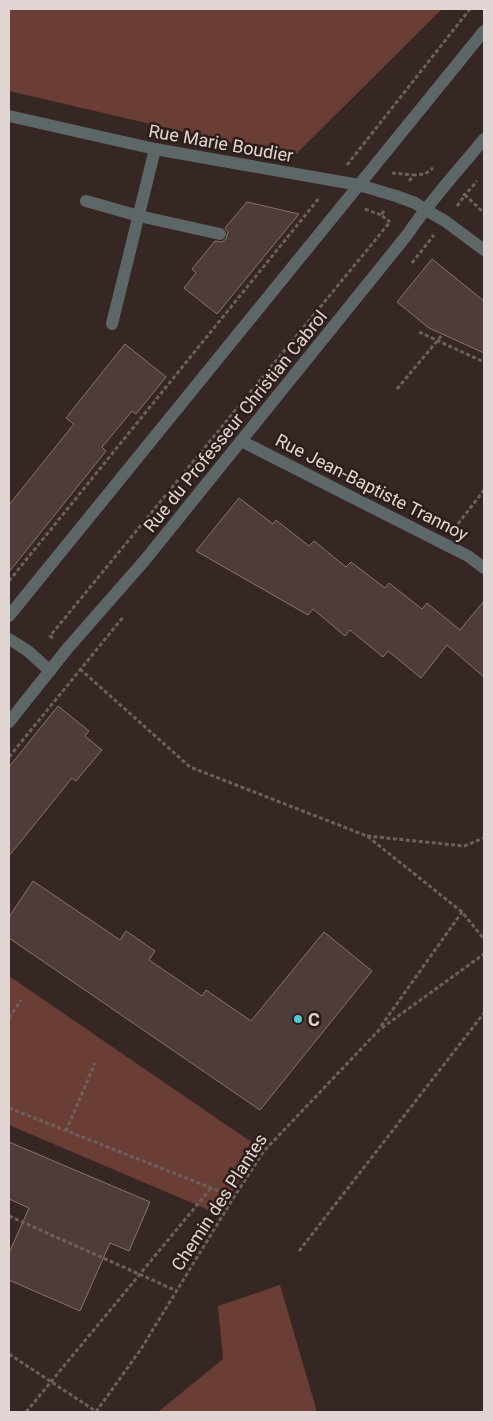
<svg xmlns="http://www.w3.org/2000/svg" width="493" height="1421" font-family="Roboto,sans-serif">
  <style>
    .green { fill: #6a3d35 }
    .building { fill: #4d3c39; stroke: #86736f }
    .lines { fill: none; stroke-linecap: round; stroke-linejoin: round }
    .path { stroke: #6e5f5d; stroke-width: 3; stroke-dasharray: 4 2.5; stroke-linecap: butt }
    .service { stroke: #5e6767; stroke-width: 12 }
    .minor { stroke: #5e6767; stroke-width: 12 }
    .poi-dot { fill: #51ccd1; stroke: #2d1d1a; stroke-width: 2 }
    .labels { text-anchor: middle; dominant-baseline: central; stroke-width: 5; stroke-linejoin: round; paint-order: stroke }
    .street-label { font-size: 18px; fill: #e0d5d3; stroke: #2d1d1a }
    .poi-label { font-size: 18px; font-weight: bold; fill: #e0d5d3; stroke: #2d1d1a; text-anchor: start }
  </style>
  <rect width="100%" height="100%" fill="#372724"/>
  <!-- green -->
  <g class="green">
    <path d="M9 9H442L293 157 9 91Z"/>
    <path d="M9 976 260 1148 218 1214 9 1125Z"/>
    <path d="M280 1285 317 1412H158L223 1359 218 1306Z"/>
  </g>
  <!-- building -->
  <g class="building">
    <path d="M247 202 299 214 217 314 184 288 196 273 192 269 215 241 222 242 226 239 228 232 225 228Z"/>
    <path d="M432 259 484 301V353L429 328 397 302Z"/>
    <path d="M125 344 166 377 136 414 132 411 102 447 106 451 9 572V505L74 424 66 418Z"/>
    <path d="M239 498 273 524 276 520 309 546 314 541 346 567 351 562 385 588 389 583 422 609 427 603 460 630 484 601V677L447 645 421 678 388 651 383 657 350 630 345 636 313 609 308 615 196 551Z"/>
    <path d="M58 706 89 731 85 736 102 750 76 781 72 778 9 856V767Z"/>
    <path d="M33 881 120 940 126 931 155 951 149 960 202 996 206 990 251 1021 324 932 372 971 260 1110 9 938V917Z"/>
    <path d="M9 1142 150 1202 129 1251 110 1243 80 1311 9 1280V1253L29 1208 9 1199Z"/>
  </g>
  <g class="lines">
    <!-- path -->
    <g class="path">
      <path d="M347 165 470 9"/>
      <path d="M392 173 413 175"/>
      <path d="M409 181 414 175 425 174 433 168"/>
      <path d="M463 194 465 195 477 181"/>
      <path d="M457 206 465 195 484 213"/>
      <path d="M365 209 381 215"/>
      <path d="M384 211 381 215 390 222"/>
      <path d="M412 263 434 235"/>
      <path d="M419 332 484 362"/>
      <path d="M397 389 443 334"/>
      <path d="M454 529 484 490"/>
      <path d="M9 581 320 197"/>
      <path d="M53 638 50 636 390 222"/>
      <path d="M80 669 190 767 367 836 462 912 484 939"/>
      <path d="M9 757 124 616"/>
      <path d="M367 836 464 846 484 838"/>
      <path d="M9 1018 21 1000"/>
      <path d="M381 1026 462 912"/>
      <path d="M9 1108 234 1197"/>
      <path d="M66 1131 95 1063"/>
      <path d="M9 1216 177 1291"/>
      <path d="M299 1251 484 1013"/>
      <path d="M9 1354 97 1412"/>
      <path d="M26 1412 211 1188"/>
      <path d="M96 1412 141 1349 234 1197 264 1151 379 1030 484 954"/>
    </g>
    <!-- service -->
    <g class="service">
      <path d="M86 201 139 216 220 234"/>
      <path d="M424 209 445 221 484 250"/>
      <path d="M112 324 155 149"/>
    </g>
    <!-- minor -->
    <g class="minor">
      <path d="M9 116 155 149 359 185 396 196 415 203 424 209"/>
      <path d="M241 441 468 556 484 568"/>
      <path d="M9 616 484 31"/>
      <path d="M9 639 28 651 50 671"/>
      <path d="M9 722 67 649 145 560 407 235C430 201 458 171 484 139"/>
    </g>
  </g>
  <!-- markers -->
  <circle class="poi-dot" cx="298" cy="1019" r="5"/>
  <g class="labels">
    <!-- street labels -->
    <g class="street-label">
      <text transform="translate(221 143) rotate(10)">Rue Marie Boudier</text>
      <text transform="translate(235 421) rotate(-51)">Rue du Professeur Christian Cabrol</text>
      <text transform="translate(372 487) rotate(27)">Rue Jean-Baptiste Trannoy</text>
      <text transform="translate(219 1202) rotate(-57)">Chemin des Plantes</text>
    </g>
    <!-- poi labels -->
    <g class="poi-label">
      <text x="308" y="1019">C</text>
    </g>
  </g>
  <!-- border -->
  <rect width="493" height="1421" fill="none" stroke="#e0d5d3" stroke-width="20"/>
</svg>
